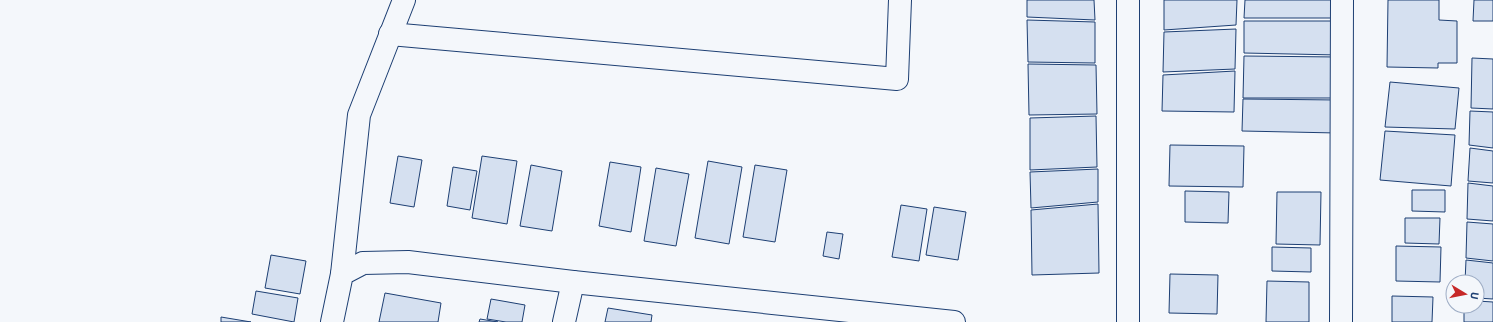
<svg xmlns="http://www.w3.org/2000/svg" width="1493" height="322" font-family="'Titillium Web',sans-serif">
  <style>
    .building { fill: #d5e0f0; stroke: #1d3f73 }
    .lines { fill: none; stroke-linecap: round; stroke-linejoin: round }
    .minor-casing { stroke: #1d3f73; stroke-width: 24 }
    .minor { stroke: #f4f7fb; stroke-width: 22 }
  </style>
  <rect width="100%" height="100%" fill="#f4f7fb"/>
  <!-- building -->
  <g class="building">
    <path d="M1027 0H1094L1095 20 1027 17Z"/>
    <path d="M1164 0H1237L1236 25 1164 30Z"/>
    <path d="M1245 0H1339V18H1244Z"/>
    <path d="M1388 0H1439V20L1457 21V63H1438V68L1387 67Z"/>
    <path d="M1474 0H1493V21H1473Z"/>
    <path d="M1027 20 1095 22V63L1028 62Z"/>
    <path d="M1244 21H1339L1338 55 1244 53Z"/>
    <path d="M1236 29 1235 69 1163 72 1164 32Z"/>
    <path d="M1244 56 1338 57 1337 98H1243Z"/>
    <path d="M1472 58 1493 59V109L1471 108Z"/>
    <path d="M1028 64 1096 65 1097 114 1029 115Z"/>
    <path d="M1235 71 1234 112 1162 111 1163 75Z"/>
    <path d="M1390 82 1459 88 1455 129 1385 127Z"/>
    <path d="M1243 99 1338 100 1337 133 1242 131Z"/>
    <path d="M1470 111 1493 112V148L1469 145Z"/>
    <path d="M1096 116 1097 167 1030 170V118Z"/>
    <path d="M1385 131 1455 135 1451 186 1380 180Z"/>
    <path d="M1170 145 1244 146 1243 187 1169 186Z"/>
    <path d="M1470 148 1493 151V183L1468 181Z"/>
    <path d="M398 156 422 160 414 207 390 203Z"/>
    <path d="M482 156 517 161 507 224 472 218Z"/>
    <path d="M708 161 742 167 729 244 695 238Z"/>
    <path d="M610 162 641 167 631 232 599 226Z"/>
    <path d="M531 165 562 171 552 231 520 226Z"/>
    <path d="M755 165 787 170 775 242 743 237Z"/>
    <path d="M453 167 477 171 470 210 447 206Z"/>
    <path d="M656 168 689 174 676 246 644 241Z"/>
    <path d="M1098 169V202L1031 208 1030 172Z"/>
    <path d="M1468 183 1493 186V221L1467 219Z"/>
    <path d="M1412 190H1445V212L1412 211Z"/>
    <path d="M1185 191 1229 192 1228 223 1185 222Z"/>
    <path d="M1277 192H1321L1320 245 1276 244Z"/>
    <path d="M1098 204 1099 273 1032 275 1031 210Z"/>
    <path d="M901 205 927 209 919 261 892 257Z"/>
    <path d="M934 207 966 212 958 260 926 255Z"/>
    <path d="M1405 218H1440L1439 244 1405 243Z"/>
    <path d="M1467 222 1493 224V261L1466 258Z"/>
    <path d="M827 232 843 234 839 259 823 256Z"/>
    <path d="M1396 246 1441 247 1440 282 1396 281Z"/>
    <path d="M1272 247 1311 248V272L1272 271Z"/>
    <path d="M271 255 306 261 300 294 265 288Z"/>
    <path d="M1466 260 1493 263V299L1477 298V282H1465Z"/>
    <path d="M1170 274 1218 275 1217 314 1169 313Z"/>
    <path d="M1267 281 1309 282V322H1266Z"/>
    <path d="M256 291 298 298 294 322 252 314Z"/>
    <path d="M385 293 441 303 438 322H379Z"/>
    <path d="M1392 296 1433 297 1432 322H1392Z"/>
    <path d="M491 299 525 305 522 322H506L487 319Z"/>
    <path d="M1477 301 1493 302V322H1464V306H1477Z"/>
    <path d="M608 308 652 315 651 322H605Z"/>
    <path d="M221 317 251 322H221Z"/>
    <path d="M480 319 498 322H479Z"/>
  </g>
  <g class="lines">
    <defs>
      <g id="minor">
        <path d="M390 34 897 79 900 0"/>
        <path d="M342 274 359 115 404 0"/>
        <path d="M332 322 342 274 363 263 408 262 573 282 954 322"/>
        <path d="M564 322 573 282"/>
        <path d="M1128 322V0"/>
        <path d="M1341 322 1342 0"/>
      </g>
    </defs>
    <!-- minor casing -->
    <use href="#minor" class="minor-casing"/>
    <!-- minor -->
    <use href="#minor" class="minor"/>
  </g>
  <!-- north arrow -->
  <g transform="translate(1465 294) rotate(100)"><circle r="19" fill="#f4f7fb" stroke="#9eadc5"/>
  <path d="M0-3L7 15L0 10L-7 15Z" fill="#c62828"/>
  <text y="-6" font-size="11" font-weight="bold" text-anchor="middle" fill="#1d3f73">U</text>
  </g>
</svg>
